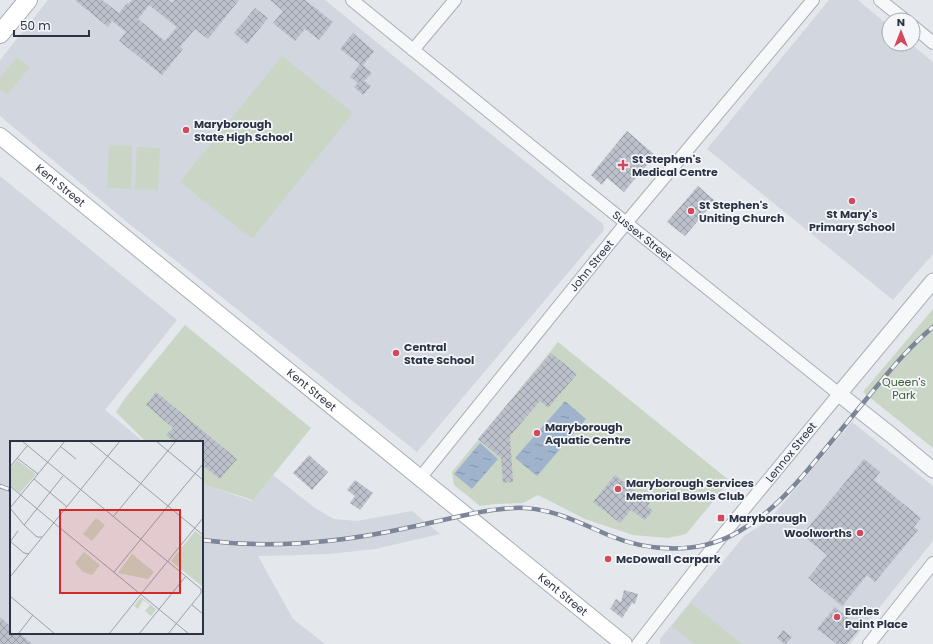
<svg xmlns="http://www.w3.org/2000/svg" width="933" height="644" font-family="Poppins,sans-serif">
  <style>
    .built { fill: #d2d6de }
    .green { fill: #c9d6c5 }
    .water { fill: url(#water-ripples) }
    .building { fill: url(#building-cross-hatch); fill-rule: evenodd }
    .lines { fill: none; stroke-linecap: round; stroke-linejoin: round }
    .minor-casing { stroke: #a9aeb7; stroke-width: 14 }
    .tertiary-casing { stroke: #a9aeb7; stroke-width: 17 }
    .secondary-casing { stroke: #a9aeb7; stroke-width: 18 }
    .primary-casing { stroke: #a3abb8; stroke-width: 20 }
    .minor { stroke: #f7f8fa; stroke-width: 12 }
    .tertiary { stroke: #f7f8fa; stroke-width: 15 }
    .secondary { stroke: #fff; stroke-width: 16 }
    .primary { stroke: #fff; stroke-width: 18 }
    .rail-casing { stroke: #7d8696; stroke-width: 4.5 }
    .rail { stroke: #f4f6f9; stroke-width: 3; stroke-dasharray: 9; stroke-linecap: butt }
    .poi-dot { fill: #d1495b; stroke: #f4f6f9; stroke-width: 1.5 }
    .labels { text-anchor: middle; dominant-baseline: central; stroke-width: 3.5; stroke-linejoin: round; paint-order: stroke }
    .poi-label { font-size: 11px; font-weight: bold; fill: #2b3445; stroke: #f4f6f9; text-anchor: start }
    .street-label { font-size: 11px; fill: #2b3445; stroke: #f4f6f9 }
    .park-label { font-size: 11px; fill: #3f6138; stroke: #f4f6f9 }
    .inset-road { fill: none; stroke: #9a9fa9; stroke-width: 1 }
    .view { fill: #d62828; fill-opacity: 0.15; stroke: #d62828; stroke-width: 2 }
    .inset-edge { fill: none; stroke: #2b3445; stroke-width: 2 }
  </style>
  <defs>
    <pattern id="water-ripples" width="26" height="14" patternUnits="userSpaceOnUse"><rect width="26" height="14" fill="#9fb4cc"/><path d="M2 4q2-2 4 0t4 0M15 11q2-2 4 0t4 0" fill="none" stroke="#8293a7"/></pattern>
    <pattern id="building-cross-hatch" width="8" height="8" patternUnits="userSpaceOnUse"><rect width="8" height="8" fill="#bbc0ca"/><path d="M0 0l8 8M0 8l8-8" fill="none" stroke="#989da6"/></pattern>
  </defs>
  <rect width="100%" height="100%" fill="#e4e7ec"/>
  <!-- built -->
  <g class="built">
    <path d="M48 0H325L396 58 603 224 604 230 417 452 127 222 0 116V60Z"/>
    <path d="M829 0H858L889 26V44H911L933 62V254L893 300 707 149Z"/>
    <path d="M0 176 177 320 105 410 144 442H11V633H202V484L252 501 273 475 315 508 334 519 357 521 412 511 440 534 375 549 329 554 300 555 258 556 293 619 325 644H0Z"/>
    <path d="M852 422 933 486V541L850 644H660V639L744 536 769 520Z"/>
  </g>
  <!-- green -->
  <g class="green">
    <path d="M282 56 353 113 252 239 180 182Z"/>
    <path d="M17 57 30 67 7 95 0 89V78Z"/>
    <path d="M109 145 132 146 131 189 107 188Z"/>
    <path d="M137 147 160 148 158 190 135 189Z"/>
    <path d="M933 309V448L863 392Z"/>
    <path d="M185 325 311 428 253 500 202 484V442H146L116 412 126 397Z"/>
    <path d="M558 342 730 481 686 534 668 538 633 535 585 519 538 495 523 503 495 504 480 506 454 485 452 472Z"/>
    <path d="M691 603 742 644H694L672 626Z"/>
  </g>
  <!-- water -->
  <g class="water">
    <path d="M565 401 586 419 537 476 515 458Z"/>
    <path d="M480 443 498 459 472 489 454 474Z"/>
  </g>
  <!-- building -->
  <g class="building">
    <path d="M75 0H102L119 13 127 3 129 4 132 0H168L172 3 174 0H239L208 39 195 29 180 47 183 49 162 75 119 41 126 32 112 21 108 27ZM149 5 177 27 165 41 138 19Z"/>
    <path d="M270 0H305L333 22 319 40 305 29 295 41 273 23 283 11Z"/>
    <path d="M255 8 268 18 247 44 234 33Z"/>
    <path d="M353 33 374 51 363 65 372 73 364 81 371 86 363 95 354 87 358 83 350 77 360 64 340 49Z"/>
    <path d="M627 131 655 155 624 192 607 178 602 185 591 175Z"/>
    <path d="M698 186 715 201 685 236 667 222Z"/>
    <path d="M551 353 577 374 548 408 540 401 510 436 513 482 503 483 501 458 478 439Z"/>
    <path d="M156 392 237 459 220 479 202 465V442H174L166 435 173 428 146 405Z"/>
    <path d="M309 455 328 472 312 490 293 473Z"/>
    <path d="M864 459 880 472 874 480 921 518 914 527 918 530 875 582 867 575 842 606 808 578 827 555 802 535Z"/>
    <path d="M615 475 650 503 647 506 653 511 645 520 631 510 620 523 593 502Z"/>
    <path d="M355 480 373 493 360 510 350 503 355 496 347 490Z"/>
    <path d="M624 590 638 594 635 604 632 603 622 618 610 609 616 599 621 602Z"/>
    <path d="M835 607 860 628 847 644H837L817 629Z"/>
    <path d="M0 617 11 627V633H19L32 644H0Z"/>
    <path d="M783 630 792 637 786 644H784L777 638Z"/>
  </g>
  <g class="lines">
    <defs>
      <g id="minor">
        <path id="s1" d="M352 0 574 181 839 394 717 542 638 644"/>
        <path d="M880 0 905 20"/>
        <path d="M913 26 933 43"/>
        <path d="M413 50 455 0"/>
        <path id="s2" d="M420 478 626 223 813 0"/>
        <path d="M869 644 933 563"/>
      </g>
      <path id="tertiary" d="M933 281 839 394 891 435 933 470"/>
      <g id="secondary">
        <path id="s3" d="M0 136 624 644"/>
      </g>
      <path id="primary" d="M0 34 28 0"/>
    </defs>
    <!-- minor casing -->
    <use href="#minor" class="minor-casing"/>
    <!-- tertiary casing -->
    <use href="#tertiary" class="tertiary-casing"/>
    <!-- secondary casing -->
    <use href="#secondary" class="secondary-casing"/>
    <!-- primary casing -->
    <use href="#primary" class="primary-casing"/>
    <!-- minor -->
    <use href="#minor" class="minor"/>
    <!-- tertiary -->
    <use href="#tertiary" class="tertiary"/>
    <!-- secondary -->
    <use href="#secondary" class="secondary"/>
    <!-- primary -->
    <use href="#primary" class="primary"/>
    <defs>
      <g id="rail">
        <path d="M0 486 11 490"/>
        <path d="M202 540C269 549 336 543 402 529 426 524 451 518 475 513 492 510 508 507 525 508 556 510 580 523 608 535 649 552 698 555 738 532 770 514 793 488 817 459 836 436 854 414 873 391 892 368 910 346 933 327"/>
      </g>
    </defs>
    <!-- rail casing -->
    <use href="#rail" class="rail-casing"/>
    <!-- rail -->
    <use href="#rail" class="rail"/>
  </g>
  <!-- markers -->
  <g class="poi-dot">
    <circle cx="186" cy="130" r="4"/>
    <path d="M621 159h4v4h4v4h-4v4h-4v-4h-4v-4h4z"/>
    <circle cx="852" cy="201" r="4"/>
    <circle cx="691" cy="211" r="4"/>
    <circle cx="396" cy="353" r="4"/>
    <circle cx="537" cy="433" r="4"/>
    <circle cx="618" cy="489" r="4"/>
    <rect x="717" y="514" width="8" height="8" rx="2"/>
    <circle cx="860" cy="533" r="4"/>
    <circle cx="608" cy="559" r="4"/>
    <circle cx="837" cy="617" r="4"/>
  </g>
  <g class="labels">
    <!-- poi labels -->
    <g class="poi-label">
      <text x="194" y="124">Maryborough<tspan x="194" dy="13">State High School</tspan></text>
      <text x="632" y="159">St Stephen's<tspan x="632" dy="13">Medical Centre</tspan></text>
      <text x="699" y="205">St Stephen's<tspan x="699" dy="13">Uniting Church</tspan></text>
      <text x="852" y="214" text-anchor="middle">St Mary's<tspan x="852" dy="13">Primary School</tspan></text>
      <text x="404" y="347">Central<tspan x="404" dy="13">State School</tspan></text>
      <text x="545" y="427">Maryborough<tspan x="545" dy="13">Aquatic Centre</tspan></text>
      <text x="626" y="483">Maryborough Services<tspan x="626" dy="13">Memorial Bowls Club</tspan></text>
      <text x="729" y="518">Maryborough</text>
      <text x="852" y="533" text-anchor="end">Woolworths</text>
      <text x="616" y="559">McDowall Carpark</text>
      <text x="845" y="611">Earles<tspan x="845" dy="13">Paint Place</tspan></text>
    </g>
    <!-- street labels -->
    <g class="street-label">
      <text stroke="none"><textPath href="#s3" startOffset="78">Kent Street</textPath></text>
      <text stroke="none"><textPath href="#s1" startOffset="374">Sussex Street</textPath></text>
      <text stroke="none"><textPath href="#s2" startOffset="273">John Street</textPath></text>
      <text stroke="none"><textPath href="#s3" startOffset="402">Kent Street</textPath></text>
      <text transform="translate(791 452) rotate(-51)">Lennox Street</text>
      <text stroke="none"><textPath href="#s3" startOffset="726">Kent Street</textPath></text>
    </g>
    <!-- park labels -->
    <g class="park-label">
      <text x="904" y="382">Queen's<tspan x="904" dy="13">Park</tspan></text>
    </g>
  </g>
  <!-- overview -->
  <g transform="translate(10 441)">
    <rect width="193" height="193" fill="#e4e7ec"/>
    <path d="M7 19 26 33 10 52 0 44V28ZM86 77 95 84 82 100 73 93ZM185 90 193 96V146L161 120ZM74 111 90 124 82 134 73 131 65 122ZM122 113 144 131 138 138 108 132ZM131 156 146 168 141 175 135 170 140 164 133 159 128 168 124 165Z" fill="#c9d6c5"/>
    <path class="inset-road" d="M12 0 191 148V152L158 193M79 0 158 65 193 23M146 0 193 39M50 5 66 18M97 16 110 0M7 17 28 33M0 26 17 5M24 38 57 66M0 45 44 82M103 76 166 0M44 82 179 193M14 84 53 35M32 96H27L14 84 0 67 55 0M0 100 14 112 19 113M0 101 8 90M104 131 158 65 193 94M0 136 97 16M131 153 193 77M0 155 45 193M182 164 193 173M8 193 23 174M99 193 131 153M129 193 176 135"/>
    <path class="view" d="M50 69H170V152H50Z"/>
    <rect width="193" height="193" class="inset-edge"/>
  </g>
  <!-- north arrow -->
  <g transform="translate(901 32)"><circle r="19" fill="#f4f6f9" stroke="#a4a8b1"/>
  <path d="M0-3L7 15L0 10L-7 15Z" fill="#d1495b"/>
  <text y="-6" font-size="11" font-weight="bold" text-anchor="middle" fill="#2b3445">N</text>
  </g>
  <!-- scale -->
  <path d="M14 30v6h75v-6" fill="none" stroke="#2b3445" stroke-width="2"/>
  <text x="20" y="30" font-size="12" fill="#2b3445" stroke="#f4f6f9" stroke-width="3" paint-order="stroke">50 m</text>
</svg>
